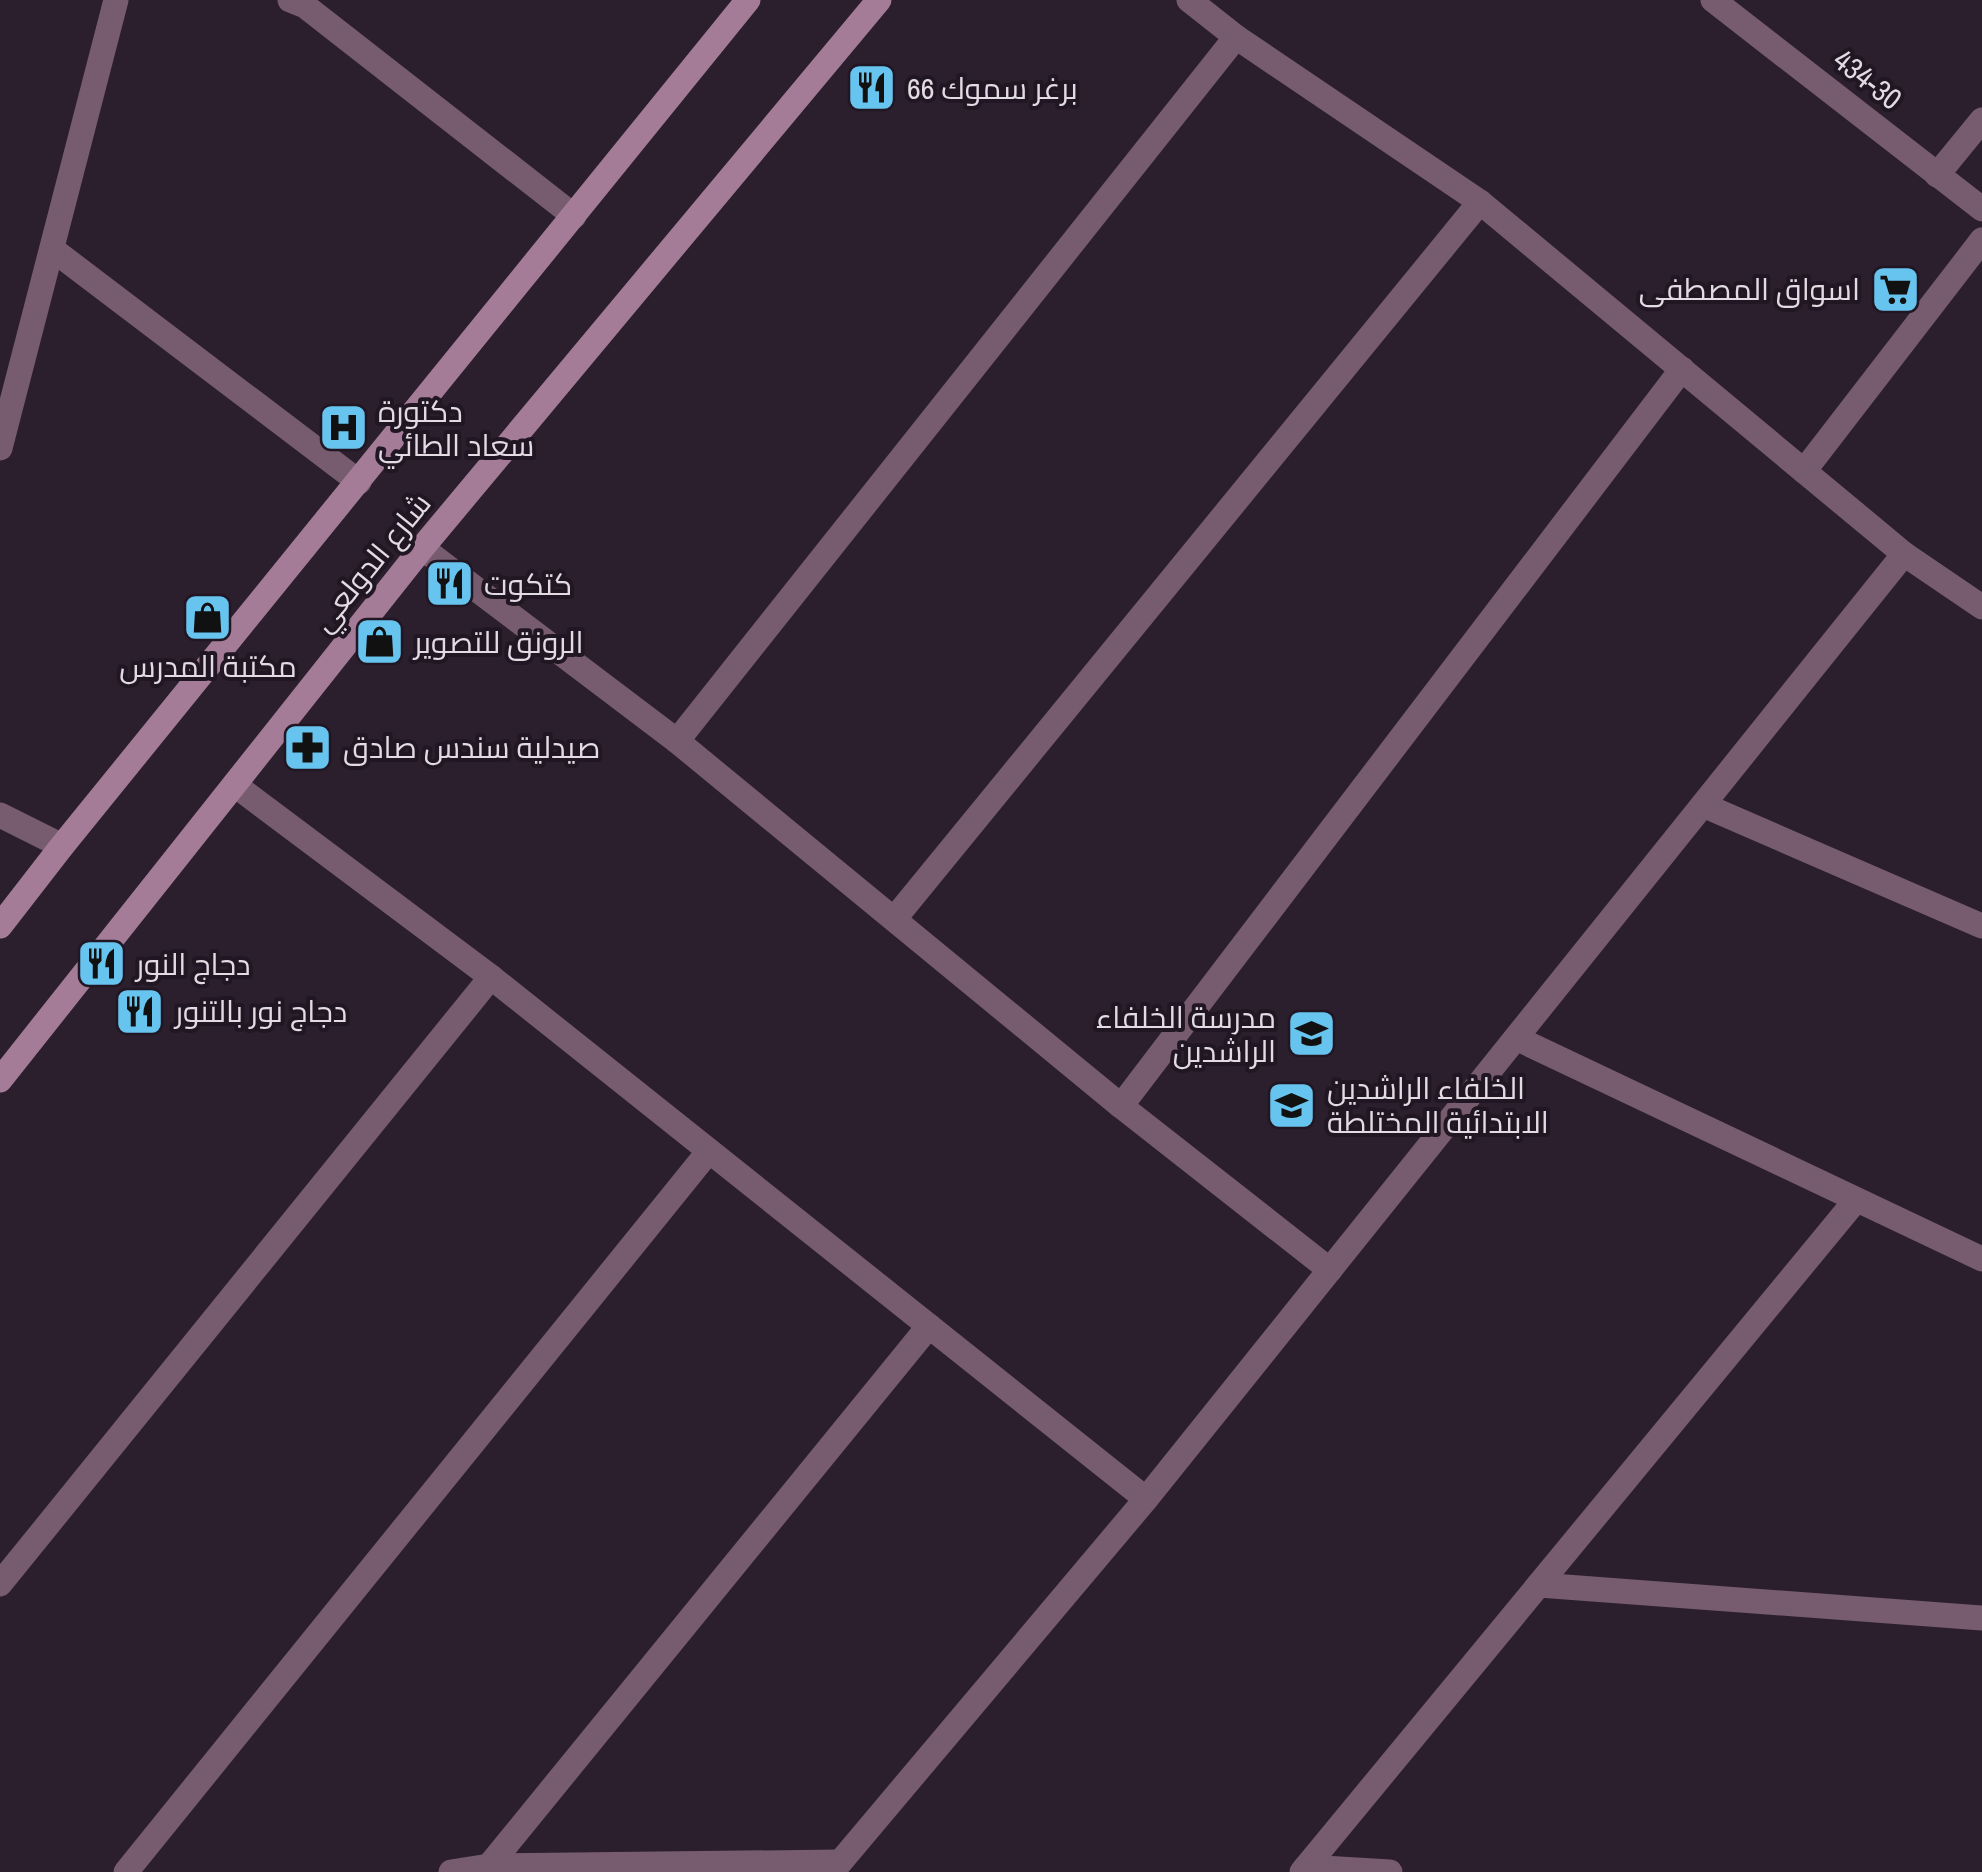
<svg xmlns="http://www.w3.org/2000/svg" width="1982" height="1872" font-family="'Archivo Narrow',Cairo,sans-serif">
  <style>
    .lines { fill: none; stroke-linecap: round; stroke-linejoin: round }
    .street { stroke: #765c6e; stroke-width: 25 }
    .secondary { stroke: #a57c97; stroke-width: 25 }
    .labels { text-anchor: middle; dominant-baseline: central; stroke-width: 8; stroke-linejoin: round; paint-order: stroke }
    .street-label { font-size: 30px; fill: #e3dbe4; stroke: #211623 }
    .poi-label { font-size: 30px; fill: #e3dbe4; stroke: #211623; text-anchor: start }
  </style>
  <rect width="100%" height="100%" fill="#2b1f2d"/>
  <g class="lines">
    <!-- street -->
    <g class="street">
      <path d="M290 0 305 6 574 216"/>
      <path d="M1189 0 1236 37 1480 202 1904 554 1982 607"/>
      <path d="M1713 0 1982 209"/>
      <path d="M1937 175 1982 120"/>
      <path d="M52 249 359 482"/>
      <path d="M0 448 116 0"/>
      <path d="M1804 471 1982 240"/>
      <path d="M422 548 677 741 1121 1106 1330 1270"/>
      <path d="M677 741 1236 37"/>
      <path d="M235 785 491 977 1146 1499"/>
      <path d="M1703 805 1982 926"/>
      <path d="M0 815 62 846"/>
      <path d="M895 918 1480 202"/>
      <path d="M1516 1038 1982 1259"/>
      <path d="M1121 1106 1682 369"/>
      <path d="M0 1584 491 977"/>
      <path d="M1539 1585 1982 1618"/>
      <path d="M489 1866 929 1326"/>
      <path d="M1306 1867 1390 1872"/>
      <path d="M126 1872 709 1151"/>
      <path d="M451 1872 489 1866 839 1862"/>
      <path d="M832 1872 1146 1499 1904 554"/>
      <path d="M1302 1872 1856 1200"/>
    </g>
    <!-- secondary -->
    <g class="secondary">
      <path d="M0 926 62 846 748 0"/>
      <path d="M0 1080 422 548 879 0"/>
    </g>
  </g>
  <!-- icons -->
  <defs>
    <symbol id="restaurant-square" viewBox="-11 -11 22 22"><rect x="-9" y="-9" width="18" height="18" rx="4" fill="#67c4ef" stroke="#211623"/><path d="M-5-6h1v4h1v-4h1v4h1v-4h1v5L-1.5 .5V6h-2V.5L-5-1ZM5-6V6H3V1.5H1.5Q1.5-4 5-6Z" fill="#111"/></symbol>
    <symbol id="supermarket-square" viewBox="-11 -11 22 22"><rect x="-9" y="-9" width="18" height="18" rx="4" fill="#67c4ef" stroke="#211623"/><path d="M-6-5.5h2.5l.6 2H6L4.5 2H-2.5L-4.4-4H-6ZM-1.5 3.2a1.3 1.3 0 1 0 .1 0ZM3 3.2a1.3 1.3 0 1 0 .1 0Z" fill="#111"/></symbol>
    <symbol id="hospital-square" viewBox="-11 -11 22 22"><rect x="-9" y="-9" width="18" height="18" rx="4" fill="#67c4ef" stroke="#211623"/><path d="M-5-5h3v3.5h4V-5h3V5h-3V1.5h-4V5h-3Z" fill="#111"/></symbol>
    <symbol id="shop-square" viewBox="-11 -11 22 22"><rect x="-9" y="-9" width="18" height="18" rx="4" fill="#67c4ef" stroke="#211623"/><path d="M-5-2.5h2.3a2.7 3.5 0 0 1 5.4 0H5L5.5 6h-11ZM-1.5-2.5h3a1.5 2.3 0 0 0-3 0Z" fill="#111"/></symbol>
    <symbol id="pharmacy-square" viewBox="-11 -11 22 22"><rect x="-9" y="-9" width="18" height="18" rx="4" fill="#67c4ef" stroke="#211623"/><path d="M-2-6h4v4h4v4h-4v4h-4v-4h-4v-4h4Z" fill="#111"/></symbol>
    <symbol id="school-square" viewBox="-11 -11 22 22"><rect x="-9" y="-9" width="18" height="18" rx="4" fill="#67c4ef" stroke="#211623"/><path d="M0-5L7-2L0 1L-7-2ZM-4 1L0 2.5L4 1V4Q0 6-4 4Z" fill="#111"/></symbol>
  </defs>
  <g fill-rule="evenodd">
    <use href="#restaurant-square" x="844" y="60" width="55" height="55"/>
    <use href="#supermarket-square" x="1868" y="262" width="55" height="55"/>
    <use href="#hospital-square" x="316" y="400" width="55" height="55"/>
    <use href="#restaurant-square" x="422" y="556" width="55" height="55"/>
    <use href="#shop-square" x="180" y="590" width="55" height="55"/>
    <use href="#shop-square" x="352" y="614" width="55" height="55"/>
    <use href="#pharmacy-square" x="280" y="720" width="55" height="55"/>
    <use href="#restaurant-square" x="74" y="936" width="55" height="55"/>
    <use href="#restaurant-square" x="112" y="984" width="55" height="55"/>
    <use href="#school-square" x="1284" y="1006" width="55" height="55"/>
    <use href="#school-square" x="1264" y="1078" width="55" height="55"/>
  </g>
  <g class="labels">
    <!-- street labels -->
    <g class="street-label">
      <text transform="translate(1868 79) rotate(38)">434-30</text>
      <text transform="translate(371 562) rotate(-51)">شارع الدولعي</text>
    </g>
    <!-- poi labels -->
    <g class="poi-label">
      <text x="907" y="88">برغر سموك 66</text>
      <text x="1860" y="289" text-anchor="end">اسواق المصطفى</text>
      <text x="378" y="411">دكتورة<tspan x="378" dy="34">سعاد الطائي</tspan></text>
      <text x="484" y="584">كتكوت</text>
      <text x="414" y="642">الرونق للتصوير</text>
      <text x="208" y="666" text-anchor="middle">مكتبة المدرس</text>
      <text x="343" y="747">صيدلية سندس صادق</text>
      <text x="136" y="964">دجاج النور</text>
      <text x="175" y="1011">دجاج نور بالتنور</text>
      <text x="1276" y="1017" text-anchor="end">مدرسة الخلفاء<tspan x="1276" dy="34">الراشدين</tspan></text>
      <text x="1327" y="1088">الخلفاء الراشدين<tspan x="1327" dy="34">الابتدائية المختلطة</tspan></text>
    </g>
  </g>
</svg>
